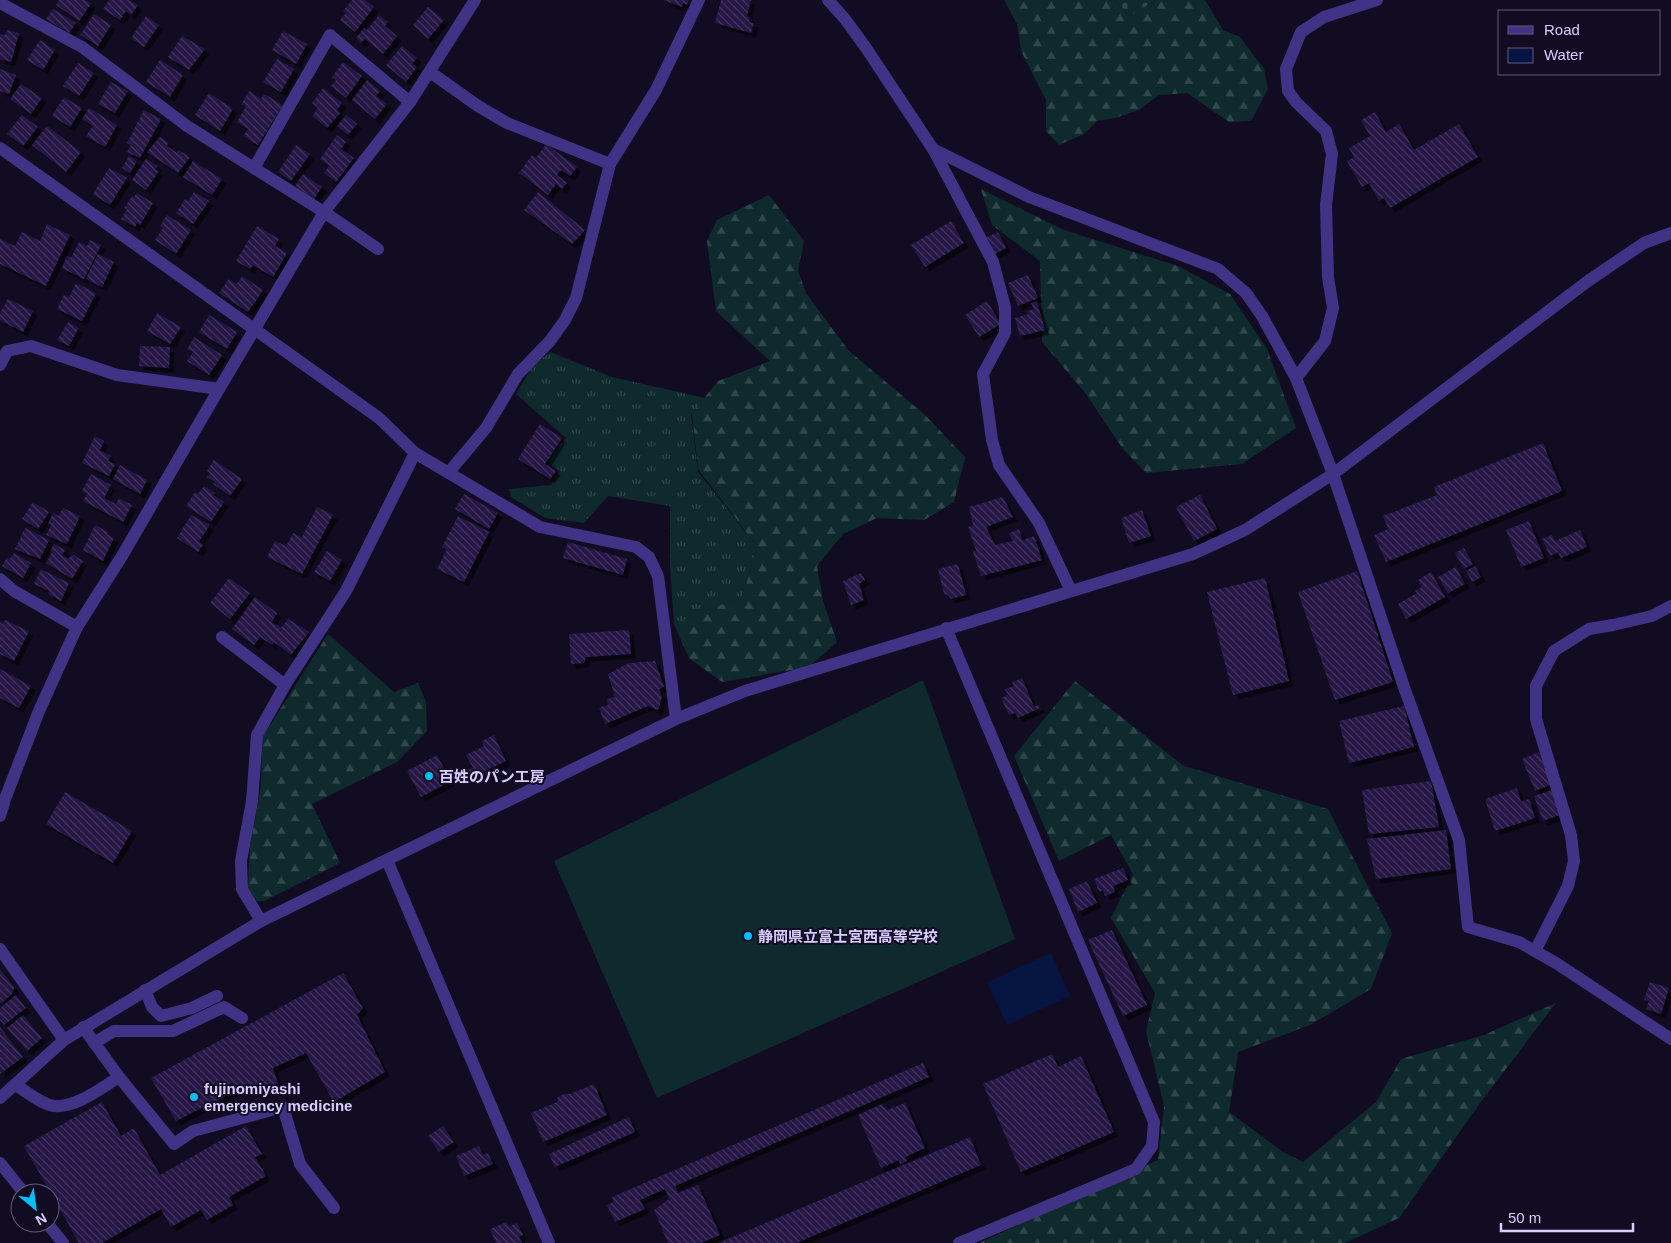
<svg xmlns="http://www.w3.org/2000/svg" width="1671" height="1243" font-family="Helvetica,'Noto Sans JP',sans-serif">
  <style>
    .grass { fill: url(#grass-tufts) }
    .forest { fill: url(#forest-firs) }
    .cemetery { fill: url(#cemetery-stones) }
    .pitch { fill: #0e2a2d }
    .water { fill: #061441 }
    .building { fill: url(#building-back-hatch); filter: url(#shadow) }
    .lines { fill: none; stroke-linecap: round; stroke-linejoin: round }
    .minor { stroke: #403385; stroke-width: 12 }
    .poi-dot { fill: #00c0f8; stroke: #120c22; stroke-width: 2 }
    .labels { text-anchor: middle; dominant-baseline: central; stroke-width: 4; stroke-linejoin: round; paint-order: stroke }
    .poi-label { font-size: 15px; font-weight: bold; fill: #d9cdff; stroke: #120c22; text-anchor: start }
  </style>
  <defs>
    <pattern id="grass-tufts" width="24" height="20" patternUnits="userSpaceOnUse" patternTransform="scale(1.25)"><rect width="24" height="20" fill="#0e2a2d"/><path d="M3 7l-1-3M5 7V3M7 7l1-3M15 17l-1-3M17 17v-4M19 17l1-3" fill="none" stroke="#30484c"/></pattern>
    <pattern id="forest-firs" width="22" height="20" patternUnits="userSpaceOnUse" patternTransform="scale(1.25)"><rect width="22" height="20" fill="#0e2a2d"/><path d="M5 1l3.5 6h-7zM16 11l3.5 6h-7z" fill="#30484c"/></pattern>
    <pattern id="cemetery-stones" width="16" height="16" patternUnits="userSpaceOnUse" patternTransform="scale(1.25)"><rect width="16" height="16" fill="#0e2a2d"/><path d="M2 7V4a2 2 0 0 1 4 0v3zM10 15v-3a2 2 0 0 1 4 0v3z" fill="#30484c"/></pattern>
    <pattern id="building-back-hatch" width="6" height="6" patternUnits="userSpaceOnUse" patternTransform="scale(1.25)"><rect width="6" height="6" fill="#251644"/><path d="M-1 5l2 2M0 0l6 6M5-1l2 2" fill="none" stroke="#443760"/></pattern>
    <filter id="shadow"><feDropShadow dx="4.5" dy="4.5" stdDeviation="0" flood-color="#0009"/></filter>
  </defs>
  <rect width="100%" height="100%" fill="#120c22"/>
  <!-- grass -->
  <path class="grass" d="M550 352 612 377 705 398 691 415 698 472 757 546 743 596 674 624 670 566V506L608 496 584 523 545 518 511 497 509 489 551 485 560 471 546 461 566 438 516 394 533 366Z"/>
  <!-- forest -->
  <g class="forest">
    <path d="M1004 0H1114L1130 16 1156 0H1205L1223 30 1240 37 1264 69 1268 89 1251 121 1229 122 1187 93 1159 95 1139 110 1115 118 1097 121 1084 134 1059 145 1046 131V100L1021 51 1017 24Z"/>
    <path d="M981 189 1064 230 1178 266 1230 294 1267 349 1296 428 1242 464 1146 473 1123 449 1086 394 1042 342 1040 261 992 225Z"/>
    <path d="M769 195 804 241 798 271 806 293 848 350 925 415 965 457 954 502 924 520 877 518 843 534 817 566 823 601 837 642 809 667 722 682 689 658 674 624 743 596 757 546 698 469 692 413 718 381 770 361 716 311 707 241 717 220Z"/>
    <path d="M328 634 394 692 418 683 426 702 427 731 397 762 312 804 340 863 264 901H257L248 888 250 846 261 786 262 738Z"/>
    <path d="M1075 681 1184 766 1328 809 1392 933 1371 989 1310 1025 1238 1052 1229 1112 1283 1152 1303 1162 1376 1102 1401 1059 1484 1035 1556 1003 1480 1103 1399 1218 1345 1243H979L1158 1160 1164 1106 1146 1031 1155 993 1111 918 1133 874 1111 835 1059 861 1014 756Z"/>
  </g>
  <!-- cemetery -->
  <path class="cemetery" d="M1114 0H1156L1130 16Z"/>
  <!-- pitch -->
  <path class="pitch" d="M923 680 1015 939 657 1098 554 861Z"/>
  <!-- water -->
  <path class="water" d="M1051 953 1070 996 1007 1025 987 982Z"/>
  <!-- building -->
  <g class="building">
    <path d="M59 0H85L91 4 79 21 56 5Z"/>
    <path d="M109 0H129L138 5 131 15 126 11 120 20 103 9Z"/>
    <path d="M352 0H365L374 7 355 32 340 20 346 13 343 11Z"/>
    <path d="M663 0H689L687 5 683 3 682 7Z"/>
    <path d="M721 0H751L747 16 750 17 749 22 754 23 751 33 715 23Z"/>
    <path d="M428 7 444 20 428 39 413 25Z"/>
    <path d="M53 9 76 23 69 33 46 19Z"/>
    <path d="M94 14 111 25 98 46 80 35Z"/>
    <path d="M379 15 388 22 385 26 397 36 383 54 365 39 361 43 356 38 364 28 367 30Z"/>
    <path d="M146 16 159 25 144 47 131 38Z"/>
    <path d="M7 30 19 33 11 62 0 59V34L5 35Z"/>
    <path d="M283 31 307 44 296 64 272 50Z"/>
    <path d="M182 36 205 49 189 70 168 57Z"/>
    <path d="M40 40 55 50 43 70 27 60Z"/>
    <path d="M402 46 417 58 412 64 417 67 406 82 386 65Z"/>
    <path d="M277 59 294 69 281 92 263 82Z"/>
    <path d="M160 60 183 75 170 97 146 82Z"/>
    <path d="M343 62 362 76 346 98 331 86 336 80 332 77Z"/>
    <path d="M78 63 94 73 79 96 63 86Z"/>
    <path d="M0 69 16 75 9 94 0 91Z"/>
    <path d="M367 80 380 91 376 96 387 104 375 119 352 100Z"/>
    <path d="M111 82 128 91 115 113 98 104Z"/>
    <path d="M21 84 42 98 31 114 10 99Z"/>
    <path d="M323 88 342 103 337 110 340 113 327 128 312 116 318 108 312 103Z"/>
    <path d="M249 91 261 99 264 94 283 105 258 145 243 136 248 129 237 122 246 106 241 105Z"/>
    <path d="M209 93 233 109 220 131 195 115Z"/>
    <path d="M64 97 82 108 70 127 52 116Z"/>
    <path d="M89 108 117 125 105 147 86 136 93 126 82 119Z"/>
    <path d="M144 110 161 119 140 158 127 152 131 145 127 143Z"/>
    <path d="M1375 112 1386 132 1399 124 1414 150 1459 124 1478 157 1390 208 1384 198 1379 201 1369 183 1362 187 1347 161 1354 157 1349 148 1370 136 1361 120Z"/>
    <path d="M22 115 38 127 23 146 7 134Z"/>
    <path d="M346 115 357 124 348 135 337 126Z"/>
    <path d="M47 126 81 152 66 172 32 145Z"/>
    <path d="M337 135 346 142 341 149 354 158 336 182 324 173 329 166 320 159Z"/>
    <path d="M160 137 168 143 167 146 177 153 178 150 190 157 178 173 147 152Z"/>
    <path d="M546 144 577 167 570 176 561 170 557 175 567 183 562 189 556 184 548 195 519 173 532 155 536 158Z"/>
    <path d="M296 145 310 154 291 181 278 172Z"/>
    <path d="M129 156 137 161 130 173 122 168Z"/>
    <path d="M146 159 158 166 155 170 159 171 146 190 132 180Z"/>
    <path d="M193 161 222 179 212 195 183 177Z"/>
    <path d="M109 168 127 178 110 205 93 194Z"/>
    <path d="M303 174 322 187 314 199 295 186Z"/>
    <path d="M194 192 209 201 193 224 176 213 185 199 188 201Z"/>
    <path d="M538 192 585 230 572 244 524 210Z"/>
    <path d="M137 193 153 203 140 225 137 223 135 227 121 219 127 209 124 208 132 196 134 197Z"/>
    <path d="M167 215 191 230 176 254 155 240 163 228 160 226Z"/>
    <path d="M951 221 964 243 925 267 911 245Z"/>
    <path d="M47 224 70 235 46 286 0 264V239L15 246 22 232 40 241Z"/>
    <path d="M257 226 279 239 275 246 287 253 273 277 253 265 250 269 236 261Z"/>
    <path d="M998 232 1006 248 995 254 987 237Z"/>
    <path d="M90 240 101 245 84 279 62 268 67 256 71 258 79 242 87 246Z"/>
    <path d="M98 254 114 262 102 287 86 279Z"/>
    <path d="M1028 275 1038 298 1018 306 1008 283Z"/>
    <path d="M242 276 263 290 248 312 219 293 229 279 237 284Z"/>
    <path d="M76 283 96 293 82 321 57 309 64 295 69 297Z"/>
    <path d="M8 299 33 311 23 332 0 320V313Z"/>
    <path d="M987 301 1001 324 979 337 965 315Z"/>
    <path d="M1037 302 1045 330 1020 336 1015 318 1029 314 1027 311 1034 309 1031 303Z"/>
    <path d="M157 313 181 327 170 344 147 331Z"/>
    <path d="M209 315 237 332 227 349 199 332Z"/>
    <path d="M68 322 79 328 69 346 57 340Z"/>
    <path d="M194 337 222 355 209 375 187 361 193 352 187 349Z"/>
    <path d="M140 346 170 347 169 368 139 366Z"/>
    <path d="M540 424 562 438 545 464 556 471 550 479 518 459Z"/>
    <path d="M95 436 104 441 100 450 111 456 108 461 115 464 109 476 82 463Z"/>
    <path d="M1543 443 1562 491 1386 562 1374 535 1388 529 1383 516 1437 495 1434 487Z"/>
    <path d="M214 460 242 479 230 496 213 484 215 482 207 477 210 473 207 471Z"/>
    <path d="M120 465 147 480 140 494 113 479Z"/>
    <path d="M91 474 111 485 104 498 116 504 119 498 132 505 123 522 83 501 87 494 82 491Z"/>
    <path d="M204 486 215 493 213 495 224 502 211 522 186 506 195 492 198 494Z"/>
    <path d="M464 494 498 513 489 529 455 509Z"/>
    <path d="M1200 495 1217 529 1194 541 1176 507Z"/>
    <path d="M1003 497 1013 517 986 527 995 545 1013 541 1009 533 1019 529 1022 540 1034 536 1042 560 981 576 973 552 976 550 968 527 973 525 969 507Z"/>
    <path d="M33 502 49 512 38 529 22 519Z"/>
    <path d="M317 507 333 515 302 574 267 557 275 541 286 546 293 533 302 537Z"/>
    <path d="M63 508 80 516 67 544 46 535 51 525 48 524 53 513 59 516Z"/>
    <path d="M1142 510 1151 536 1129 543 1121 518Z"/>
    <path d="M191 515 210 525 199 541 203 545 198 552 177 538Z"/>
    <path d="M458 516 489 532 464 582 437 569 447 549 442 547Z"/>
    <path d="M1529 521 1544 558 1521 567 1506 530Z"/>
    <path d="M95 525 108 532 107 534 114 538 103 561 83 550Z"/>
    <path d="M25 528 49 540 40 559 15 549Z"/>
    <path d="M1580 530 1587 547 1561 558 1558 552 1550 556 1542 539 1552 535 1555 541Z"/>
    <path d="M568 542 627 559 623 575 563 558Z"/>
    <path d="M54 544 65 550 62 555 69 559 72 554 83 561 72 579 46 563 52 552 50 551Z"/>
    <path d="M1464 548 1473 564 1464 569 1455 553Z"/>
    <path d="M327 551 342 560 330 581 314 572Z"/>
    <path d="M14 553 31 563 23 578 2 566 7 557 10 559Z"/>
    <path d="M958 564 966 595 951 599 948 595 944 594 938 569Z"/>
    <path d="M1475 566 1481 577 1472 582 1466 571Z"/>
    <path d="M1456 567 1465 584 1448 593 1438 577Z"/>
    <path d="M41 569 69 583 61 601 48 594 49 591 34 584Z"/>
    <path d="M1357 571 1393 682 1335 700 1298 592Z"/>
    <path d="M1431 572 1445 597 1406 619 1398 604 1417 593 1415 591 1422 587 1418 580Z"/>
    <path d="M861 573 865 580 859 584 864 600 851 605 843 581Z"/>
    <path d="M229 578 250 593 230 619 210 603Z"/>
    <path d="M1265 578 1289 681 1233 695 1207 592Z"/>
    <path d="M255 597 277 613 272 622 281 628 288 619 309 632 291 655 274 642 272 645 260 637 254 645 232 629Z"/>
    <path d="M5 620 29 631 14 661 0 654V622L3 624Z"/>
    <path d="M629 630 631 654 586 657 584 663 571 664 569 634Z"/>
    <path d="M655 661 664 687 659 689 662 697 658 710 648 706 605 724 599 708 608 705 607 699 615 697 608 674 629 663Z"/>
    <path d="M0 669 31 686 19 708 0 698Z"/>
    <path d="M1022 678 1034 707 1039 705 1040 708 1018 718 1015 713 1009 715 1001 698 1008 695 1005 689 1014 686 1012 682Z"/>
    <path d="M1404 706 1414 747 1349 763 1339 721Z"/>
    <path d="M494 735 506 761 472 777 468 770 473 768 466 755 484 746 482 741Z"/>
    <path d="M1539 752 1552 784 1535 791 1522 759Z"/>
    <path d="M437 755 451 781 421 797 407 771Z"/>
    <path d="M1431 781 1439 827 1369 834 1362 790Z"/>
    <path d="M1517 788 1521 802 1529 799 1535 818 1495 831 1485 799Z"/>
    <path d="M1552 790 1560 815 1543 821 1534 796Z"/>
    <path d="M65 792 132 831 113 863 46 824Z"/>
    <path d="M1446 830 1451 869 1376 879 1367 839Z"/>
    <path d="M1123 868 1128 880 1113 886 1115 892 1105 896 1103 890 1099 892 1094 879Z"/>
    <path d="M1087 881 1097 903 1078 912 1069 889Z"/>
    <path d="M1112 930 1147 1005 1123 1016 1088 940Z"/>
    <path d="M0 969 14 987 13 993 0 1004Z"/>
    <path d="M343 973 363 1008 357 1015 385 1072 334 1102 306 1053 273 1068 278 1084 250 1094 247 1085 176 1121 151 1078Z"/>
    <path d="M1650 982 1669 988 1661 1014 1646 1009 1649 1001 1644 1000Z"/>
    <path d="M16 995 26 1008 4 1025 0 1020V1008Z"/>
    <path d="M23 1015 42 1038 27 1051 7 1028Z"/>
    <path d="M0 1027 23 1057 0 1074Z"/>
    <path d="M1052 1054 1058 1067 1081 1056 1114 1132 1021 1172 983 1084Z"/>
    <path d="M923 1063 929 1077 675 1186 678 1193 698 1185 720 1235 701 1243H668L654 1210 669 1199 665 1189 640 1200 645 1209 615 1222 607 1205 614 1202 612 1197Z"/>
    <path d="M594 1084 607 1115 543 1142 531 1113 557 1102 558 1097 564 1094H570Z"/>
    <path d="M102 1102 121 1136 134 1128 160 1175 246 1126 262 1154 255 1157 266 1176 229 1197 233 1205 207 1220 201 1210 171 1227 161 1209 102 1243H79L24 1146Z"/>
    <path d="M905 1103 925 1148 905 1157 907 1161 900 1164 899 1160 881 1168 858 1115 882 1104 887 1110Z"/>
    <path d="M629 1117 635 1132 555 1167 549 1154Z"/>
    <path d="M443 1126 454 1142 439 1152 428 1136Z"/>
    <path d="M970 1137 981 1165 796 1243H718Z"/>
    <path d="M479 1146 483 1155 488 1153 493 1164 464 1176 456 1156Z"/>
    <path d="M507 1222 509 1227 517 1223 523 1235 519 1237 522 1243H496L490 1229Z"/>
  </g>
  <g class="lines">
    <!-- minor -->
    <g class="minor">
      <path d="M828 0 845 19 866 48 933 149 1029 197 1218 269 1246 293 1262 316 1296 378 1333 474 1405 690 1459 840 1468 927 1519 942 1556 963 1671 1039"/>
      <path d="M0 3 82 47 187 126 324 212 378 249"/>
      <path d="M430 72 478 106 507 123 610 164"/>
      <path d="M0 148 379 418 415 453 540 527 636 547 649 557 658 576 676 719"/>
      <path d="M933 149 993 262 1005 307V333L983 374 992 440 999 465 1039 523 1071 591"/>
      <path d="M254 168 330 35 410 102"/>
      <path d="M0 365 7 351 31 346 117 375 219 389"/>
      <path d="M1296 378 1325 341 1333 308 1328 277 1326 205 1332 154 1326 131 1296 102 1288 91 1286 69 1301 32 1324 17 1377 0"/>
      <path d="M449 472 486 428 518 374 550 341 565 320 576 298 610 164 656 90 699 0"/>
      <path d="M0 579 14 591 77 627"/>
      <path d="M946 628 1154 1122 1152 1146 1136 1169 959 1243"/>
      <path d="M222 637 285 685"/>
      <path d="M0 816 5 799 39 711 77 627 122 556 219 389 324 212 410 102 475 0"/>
      <path d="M387 860 549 1243"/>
      <path d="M261 921 242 889 241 861 252 801 257 735 285 685 346 591 415 453"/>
      <path d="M0 949 64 1040"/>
      <path d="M1535 951 1568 886 1574 861 1571 835 1536 719V686L1554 651 1589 629 1613 625 1652 616 1671 606"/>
      <path d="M145 990 152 1007 161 1016 192 1008 217 996"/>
      <path d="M83 1027 119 1077 174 1144 193 1131 283 1107 300 1164 334 1208"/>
      <path d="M94 1043 114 1031H173L224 1007 242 1018"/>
      <path d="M16 1085C25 1091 43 1105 54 1106 76 1108 101 1088 119 1077"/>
      <path d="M0 1098 64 1040 261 921 676 719 745 691 1193 554 1245 530 1333 474 1588 281 1644 243 1671 233"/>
      <path d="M0 1163 24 1193"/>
      <path d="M47 1223 63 1243"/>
    </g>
  </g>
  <!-- markers -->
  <g class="poi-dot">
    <circle cx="429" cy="776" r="5"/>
    <circle cx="748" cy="936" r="5"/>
    <circle cx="194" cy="1097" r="5"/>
  </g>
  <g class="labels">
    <!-- poi labels -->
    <g class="poi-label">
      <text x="439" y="776">百姓のパン工房</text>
      <text x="758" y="936">静岡県立富士宮西高等学校</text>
      <text x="204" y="1088">fujinomiyashi<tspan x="204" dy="17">emergency medicine</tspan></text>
    </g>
  </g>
  <!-- legend -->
  <rect x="1498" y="10" width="162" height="65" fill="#120c22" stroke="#62597a"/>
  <rect x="1508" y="26" width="25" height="8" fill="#403385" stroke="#62597a"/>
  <text x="1544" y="35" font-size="15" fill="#d9cdff">Road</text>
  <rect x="1508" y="48" width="25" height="15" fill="#061441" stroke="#62597a"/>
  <text x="1544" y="60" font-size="15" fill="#d9cdff">Water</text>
  <!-- north arrow -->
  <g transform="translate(35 1208) rotate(151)"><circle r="24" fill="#120c22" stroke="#62597a"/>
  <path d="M0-4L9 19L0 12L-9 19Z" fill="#00c0f8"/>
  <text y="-8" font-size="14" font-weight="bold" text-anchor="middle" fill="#d9cdff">N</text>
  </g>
  <!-- scale -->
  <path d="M1501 1223v8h132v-8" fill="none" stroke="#d9cdff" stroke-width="2.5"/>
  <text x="1508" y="1223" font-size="15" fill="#d9cdff" stroke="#120c22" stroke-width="4" paint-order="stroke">50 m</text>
</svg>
